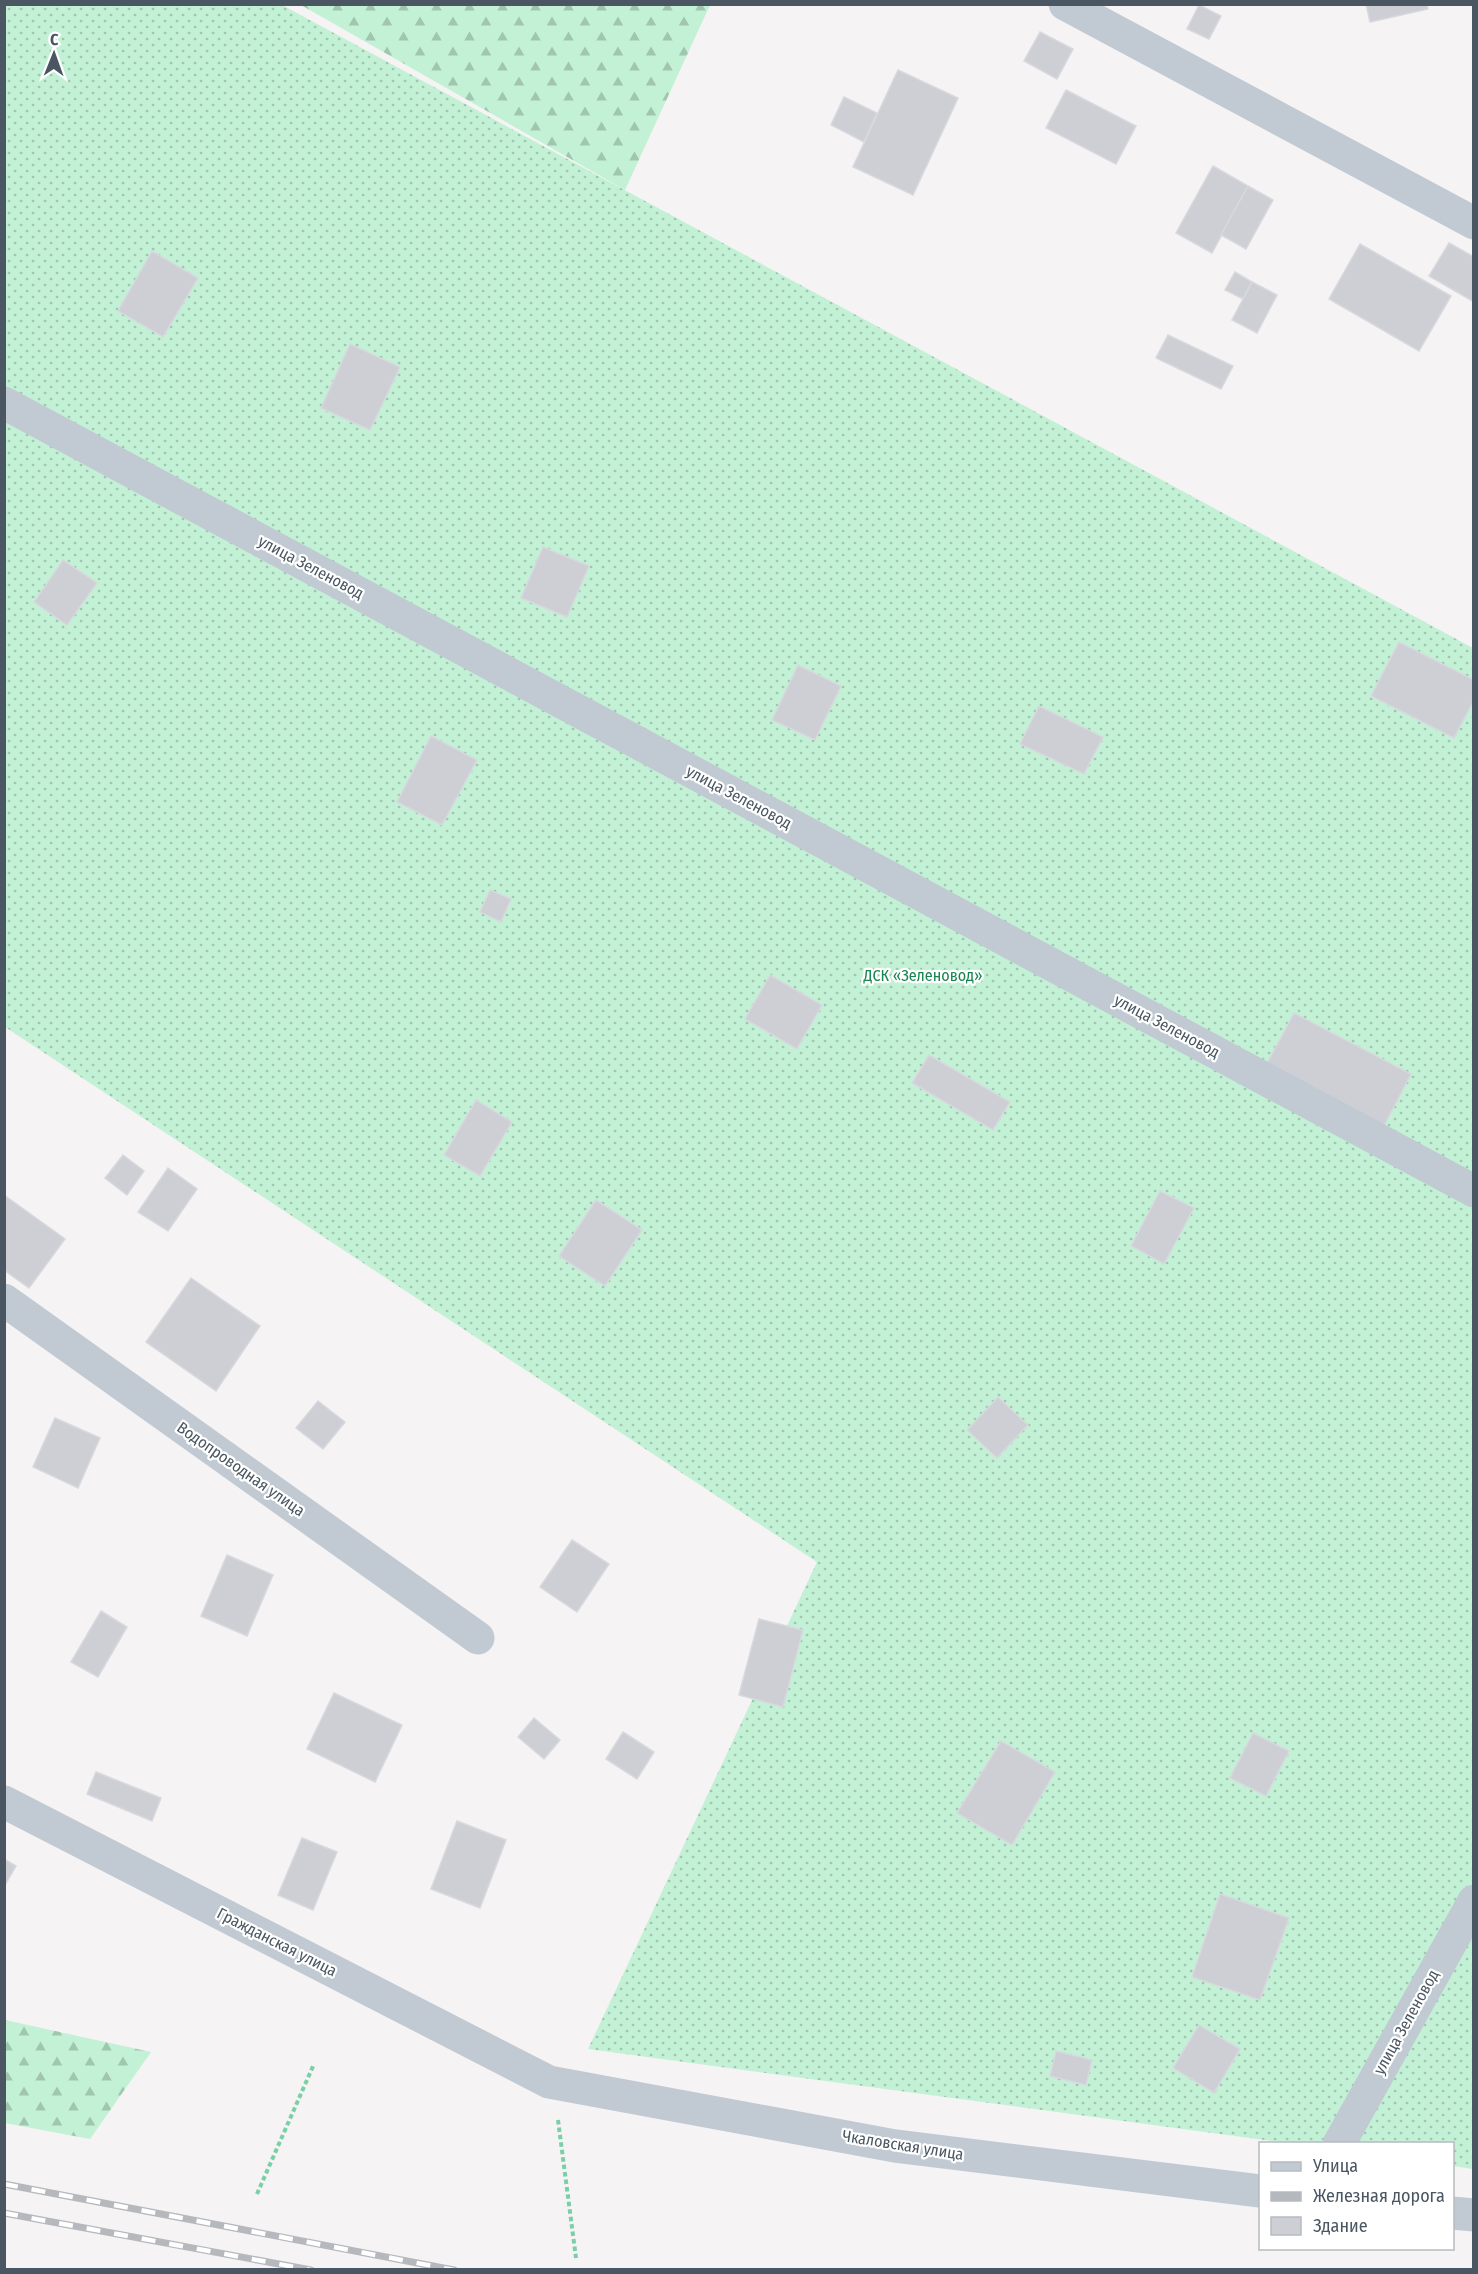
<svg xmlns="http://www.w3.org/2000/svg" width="1478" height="2274" font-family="'Fira Sans Condensed',sans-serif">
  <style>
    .grass { fill: url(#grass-dots) }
    .forest { fill: url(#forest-firs) }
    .building { fill: #cdcfd5; stroke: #d7d9de; stroke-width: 1.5 }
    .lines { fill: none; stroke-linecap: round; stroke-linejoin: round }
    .path { stroke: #7ad0a6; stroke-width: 4; stroke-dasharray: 4.5 3; stroke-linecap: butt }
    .minor { stroke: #c1cad2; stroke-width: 33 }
    .tertiary { stroke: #c1cad2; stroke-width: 33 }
    .rail-casing { stroke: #b5b8bd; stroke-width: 7 }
    .rail { stroke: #fff; stroke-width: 4.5; stroke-dasharray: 14; stroke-linecap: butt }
    .labels { text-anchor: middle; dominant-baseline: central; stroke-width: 4.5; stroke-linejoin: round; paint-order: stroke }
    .street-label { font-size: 16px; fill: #4a5661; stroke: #fff }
    .park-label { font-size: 16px; fill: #17864f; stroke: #fff }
  </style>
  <defs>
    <pattern id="grass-dots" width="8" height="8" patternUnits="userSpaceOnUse" patternTransform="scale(1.5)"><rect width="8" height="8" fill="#c3f1d5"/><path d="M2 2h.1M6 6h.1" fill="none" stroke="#a0c6b0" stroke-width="1.8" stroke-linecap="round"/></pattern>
    <pattern id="forest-firs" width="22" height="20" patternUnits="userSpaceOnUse" patternTransform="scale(1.5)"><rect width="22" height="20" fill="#c3f1d5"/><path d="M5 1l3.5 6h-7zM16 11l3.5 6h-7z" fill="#a0c6b0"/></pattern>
  </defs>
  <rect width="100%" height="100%" fill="#f5f3f3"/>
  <!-- grass -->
  <path class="grass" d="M4 5H282L1473 648V2169L1453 2166 1452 2144 1287 2143 588 2049 817 1562 5 1027Z"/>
  <!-- forest -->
  <g class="forest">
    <path d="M301 5H710L625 190Z"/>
    <path d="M4 2020H5L151 2052 90 2139 5 2123Z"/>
  </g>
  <!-- building -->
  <g class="building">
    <path d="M1366 4H1427L1428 9 1370 22Z"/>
    <path d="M1199 5 1221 16 1209 39 1187 29Z"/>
    <path d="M1040 32 1073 49 1057 79 1024 61Z"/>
    <path d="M898 70 958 98 913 195 853 167Z"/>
    <path d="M1066 90 1136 126 1116 164 1046 128Z"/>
    <path d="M844 97 877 113 864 142 831 125Z"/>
    <path d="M1213 166 1248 186 1212 253 1176 233Z"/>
    <path d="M1248 186 1273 200 1246 249 1221 235Z"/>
    <path d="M1449 243 1474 257V302L1429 276Z"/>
    <path d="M1360 244 1451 296 1419 351 1329 299Z"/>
    <path d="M152 251 198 278 163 337 118 311Z"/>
    <path d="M1235 272 1252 282 1243 299 1225 290Z"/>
    <path d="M1252 282 1277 295 1257 333 1232 320Z"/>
    <path d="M1168 335 1233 366 1221 389 1156 358Z"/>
    <path d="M350 344 400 367 370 430 321 408Z"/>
    <path d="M543 547 589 566 567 617 521 598Z"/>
    <path d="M63 560 97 583 67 625 34 602Z"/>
    <path d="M1399 642 1474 680V700L1454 738 1371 696Z"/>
    <path d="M798 665 841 686 815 740 772 720Z"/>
    <path d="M1039 706 1103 737 1084 774 1020 744Z"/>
    <path d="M431 736 477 760 442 825 397 802Z"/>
    <path d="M490 890 511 899 501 922 480 912Z"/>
    <path d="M770 975 822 1005 797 1049 745 1019Z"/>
    <path d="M1294 1013 1411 1074 1384 1126 1266 1065Z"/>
    <path d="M929 1055 1010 1102 993 1130 912 1083Z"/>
    <path d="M476 1100 512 1122 480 1176 444 1155Z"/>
    <path d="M123 1155 144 1171 127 1195 105 1178Z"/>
    <path d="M168 1168 197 1189 168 1231 138 1212Z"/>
    <path d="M1160 1191 1194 1208 1164 1264 1131 1246Z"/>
    <path d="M4 1195 65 1239 29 1288 4 1270Z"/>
    <path d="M596 1200 642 1230 605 1286 559 1256Z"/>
    <path d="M191 1278 260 1326 216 1391 146 1342Z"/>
    <path d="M998 1397 1028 1425 997 1458 967 1430Z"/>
    <path d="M318 1401 345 1422 323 1449 296 1428Z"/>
    <path d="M55 1418 100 1438 78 1488 33 1467Z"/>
    <path d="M572 1540 609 1564 577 1612 540 1587Z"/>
    <path d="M227 1555 273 1575 247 1636 201 1616Z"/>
    <path d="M101 1611 127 1627 98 1677 71 1662Z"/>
    <path d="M759 1619 803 1630 783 1707 739 1695Z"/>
    <path d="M334 1693 402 1725 375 1782 307 1749Z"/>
    <path d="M534 1718 560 1740 544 1759 518 1737Z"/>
    <path d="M623 1732 654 1752 637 1779 606 1759Z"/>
    <path d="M1253 1733 1289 1751 1266 1796 1230 1778Z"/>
    <path d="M1001 1741 1055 1772 1012 1845 957 1813Z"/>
    <path d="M96 1772 161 1798 152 1821 87 1794Z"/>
    <path d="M457 1821 506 1840 480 1908 431 1889Z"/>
    <path d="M302 1838 337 1852 313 1910 278 1895Z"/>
    <path d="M4 1859 16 1866 4 1887Z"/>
    <path d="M1220 1894 1289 1918 1260 2000 1192 1977Z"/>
    <path d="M1199 2025 1240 2049 1214 2093 1173 2068Z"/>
    <path d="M1056 2051 1092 2060 1086 2085 1050 2076Z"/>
  </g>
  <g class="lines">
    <!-- path -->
    <g class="path">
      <path d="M558 2120 576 2258"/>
      <path d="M257 2194 314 2064"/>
    </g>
    <!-- minor -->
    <g class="minor">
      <path d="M1065 4 1474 223"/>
      <path d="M4 403 1474 1191"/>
      <path d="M4 1300 478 1638"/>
      <path d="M1339 2144 1474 1901"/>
    </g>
    <!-- tertiary -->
    <g class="tertiary">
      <path d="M4 1802 549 2082 895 2146 1260 2191"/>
      <path d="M1452 2213 1474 2215"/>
    </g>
    <defs>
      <g id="rail">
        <path d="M4 2184 454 2270"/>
        <path d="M4 2213 311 2270"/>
      </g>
    </defs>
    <!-- rail casing -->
    <use href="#rail" class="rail-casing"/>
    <!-- rail -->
    <use href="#rail" class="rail"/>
  </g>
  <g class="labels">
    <!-- street labels -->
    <g class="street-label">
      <text transform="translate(311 567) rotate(28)">улица Зеленовод</text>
      <text transform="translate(739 797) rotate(28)">улица Зеленовод</text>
      <text transform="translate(1167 1026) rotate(28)">улица Зеленовод</text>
      <text transform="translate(241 1469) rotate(35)">Водопроводная улица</text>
      <text transform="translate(277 1942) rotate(27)">Гражданская улица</text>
      <text transform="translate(1406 2022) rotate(-61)">улица Зеленовод</text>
      <text transform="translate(903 2145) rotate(9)">Чкаловская улица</text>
    </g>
    <!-- park labels -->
    <g class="park-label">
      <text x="923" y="975">ДСК «Зеленовод»</text>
    </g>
  </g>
  <!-- border -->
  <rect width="1478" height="2274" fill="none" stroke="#4a5661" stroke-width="12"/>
  <!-- legend -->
  <rect x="1259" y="2142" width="195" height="108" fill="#ffffff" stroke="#b7bbc0" stroke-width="1.5"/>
  <rect x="1271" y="2162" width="30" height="9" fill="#c1cad2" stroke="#b7bbc0" stroke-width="1.5"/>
  <text x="1313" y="2172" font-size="18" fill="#4a5661">Улица</text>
  <rect x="1271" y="2192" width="30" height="9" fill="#b5b8bd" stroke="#b7bbc0" stroke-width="1.5"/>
  <text x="1313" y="2202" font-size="18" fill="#4a5661">Железная дорога</text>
  <rect x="1271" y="2217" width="30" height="18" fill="#cdcfd5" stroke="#b7bbc0" stroke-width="1.5"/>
  <text x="1313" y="2232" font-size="18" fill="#4a5661">Здание</text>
  <!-- north arrow -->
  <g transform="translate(54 54) rotate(1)" stroke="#ffffff" stroke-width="4.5" paint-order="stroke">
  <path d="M0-4.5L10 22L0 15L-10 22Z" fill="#4a5661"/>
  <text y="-9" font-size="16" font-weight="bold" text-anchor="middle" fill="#4a5661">С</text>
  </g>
</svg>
